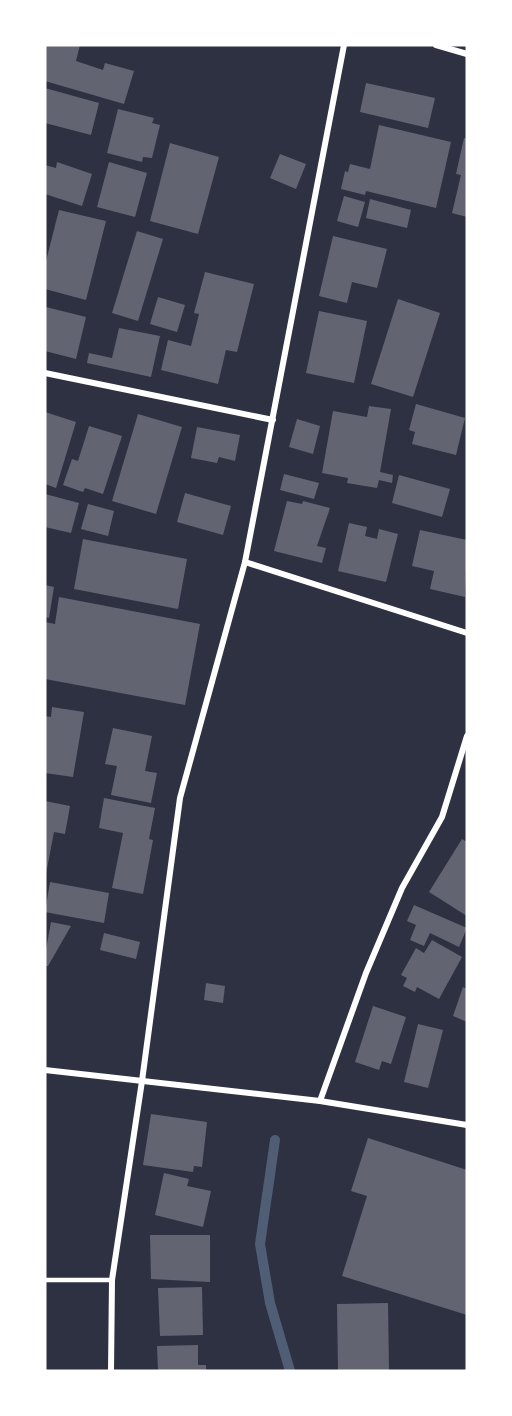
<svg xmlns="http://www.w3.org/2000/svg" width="512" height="1416" font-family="'Noto Serif',serif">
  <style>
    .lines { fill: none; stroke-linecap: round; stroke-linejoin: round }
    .stream { stroke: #4f5d75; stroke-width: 10 }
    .building { fill: #626471 }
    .service { stroke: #fff; stroke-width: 4.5 }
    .minor { stroke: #fff; stroke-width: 6 }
  </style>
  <rect width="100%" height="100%" fill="#2d3142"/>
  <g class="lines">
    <!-- stream -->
    <path class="stream" d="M275 1140 260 1244 270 1303 290 1371"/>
  </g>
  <!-- building -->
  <g class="building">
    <path d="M45 45H80L76 61 103 70 105 63 134 71 124 104 45 81Z"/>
    <path d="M366 83 435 98 428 128 360 112Z"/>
    <path d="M45 88 99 103 91 135 45 123Z"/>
    <path d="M118 109 154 118 152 123 160 125 152 158 143 157 142 162 107 153Z"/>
    <path d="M379 125 451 142 436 208 366 191 365 195 341 189 345 171 348 172 350 164 370 169Z"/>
    <path d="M464 138 467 139V217L452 213 461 175 456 174Z"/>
    <path d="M170 143 219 157 198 234 150 221Z"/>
    <path d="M280 154 306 164 296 189 270 178Z"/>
    <path d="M57 162 92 174 82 206 45 194V165L56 168Z"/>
    <path d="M109 162 147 173 135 217 97 207Z"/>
    <path d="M344 196 365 202 358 227 337 221Z"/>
    <path d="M370 199 411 210 407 228 366 218Z"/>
    <path d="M59 210 106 221 86 300 45 289V265Z"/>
    <path d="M137 231 163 239 138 321 112 313Z"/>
    <path d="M333 236 387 249 377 288 352 282 347 303 319 296Z"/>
    <path d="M205 272 254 284 237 352 226 350 218 384 161 370 168 340 191 346 199 314 194 313Z"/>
    <path d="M158 297 185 305 177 332 150 324Z"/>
    <path d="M398 299 440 313 413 397 371 384Z"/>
    <path d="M46 307 86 317 76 359 45 351Z"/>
    <path d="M319 311 367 321 354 383 306 373Z"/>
    <path d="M119 328 160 336 151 377 87 363 89 353 112 358Z"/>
    <path d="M416 404 465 418 456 455 412 444 415 432 409 430Z"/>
    <path d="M369 406 391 409 380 472 393 475 392 483 379 480 377 488 347 483 348 478 322 473 333 411 367 417Z"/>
    <path d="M45 412 76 422 56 488 45 484Z"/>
    <path d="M138 414 182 427 156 514 112 501Z"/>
    <path d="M297 419 320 426 313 454 289 447Z"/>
    <path d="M89 426 122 436 103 494 85 488 83 492 63 485 72 459 78 461Z"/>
    <path d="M197 427 240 435 235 461 219 457 217 463 191 458Z"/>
    <path d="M284 474 319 483 314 499 280 490Z"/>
    <path d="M399 475 450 489 442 517 392 503Z"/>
    <path d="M185 493 231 506 223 535 177 522Z"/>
    <path d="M45 494 79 503 71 533 45 527Z"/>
    <path d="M287 501 302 504 303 501 330 508 317 546 326 548 322 563 274 551Z"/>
    <path d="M88 504 114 511 108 536 81 529Z"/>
    <path d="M349 523 367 527 365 536 377 539 379 529 398 534 386 582 338 571Z"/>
    <path d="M420 530 467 540 465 597 430 589 434 571 412 566Z"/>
    <path d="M83 539 187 559 178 609 74 589Z"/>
    <path d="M45 585 54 587 49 618 45 617Z"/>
    <path d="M59 597 200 624 185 705 45 679V622L55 624Z"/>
    <path d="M52 707 84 712 73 777 45 773V716L51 717Z"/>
    <path d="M113 728 152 736 145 771 157 773 151 803 111 795 117 766 105 764Z"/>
    <path d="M104 798 155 808 149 839 153 840 143 894 112 888 123 833 99 828Z"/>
    <path d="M45 801 70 806 65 834 54 832 46 874Z"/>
    <path d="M462 839 467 842V916L429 892Z"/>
    <path d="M50 882 109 893 104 923 45 912Z"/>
    <path d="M414 905 467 928 459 947 430 933 424 946 410 940 416 925 407 921Z"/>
    <path d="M51 922 71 926 48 966H45V955Z"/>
    <path d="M104 933 140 942 136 959 100 950Z"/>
    <path d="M432 940 462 957 439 999 417 987 415 992 403 986 407 978 401 975 416 948 424 953Z"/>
    <path d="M206 983 225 986 223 1003 204 1000Z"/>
    <path d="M463 987 467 989V1022L453 1016Z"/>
    <path d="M373 1006 406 1017 391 1064 382 1061 379 1070 355 1062Z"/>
    <path d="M418 1024 443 1030 428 1088 404 1082Z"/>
    <path d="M151 1114 207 1122 202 1167 194 1166 193 1172 143 1165Z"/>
    <path d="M368 1138 467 1170V1315L342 1276 367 1196 351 1191Z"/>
    <path d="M164 1173 189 1179 187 1186 211 1191 203 1227 155 1215Z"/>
    <path d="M150 1235H210V1282L151 1279Z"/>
    <path d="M202 1287 203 1335 160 1336 158 1288Z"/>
    <path d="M388 1303 389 1371H338L337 1304Z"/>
    <path d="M198 1345V1365H206V1371H158L157 1346Z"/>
  </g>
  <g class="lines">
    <!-- service -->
    <path class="service" d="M45 1280H112"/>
    <!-- minor -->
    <g class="minor">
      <path d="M436 45 467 54"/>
      <path d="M45 373 273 420"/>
      <path d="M245 562 467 633"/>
      <path d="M45 1070 320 1101 467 1125"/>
      <path d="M320 1101 366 973 402 888 442 817 467 736"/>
      <path d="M111 1371 112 1280 142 1081 180 798 245 562 344 45"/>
    </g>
  </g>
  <!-- border -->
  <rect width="512" height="1416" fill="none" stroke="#ffffff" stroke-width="93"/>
</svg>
